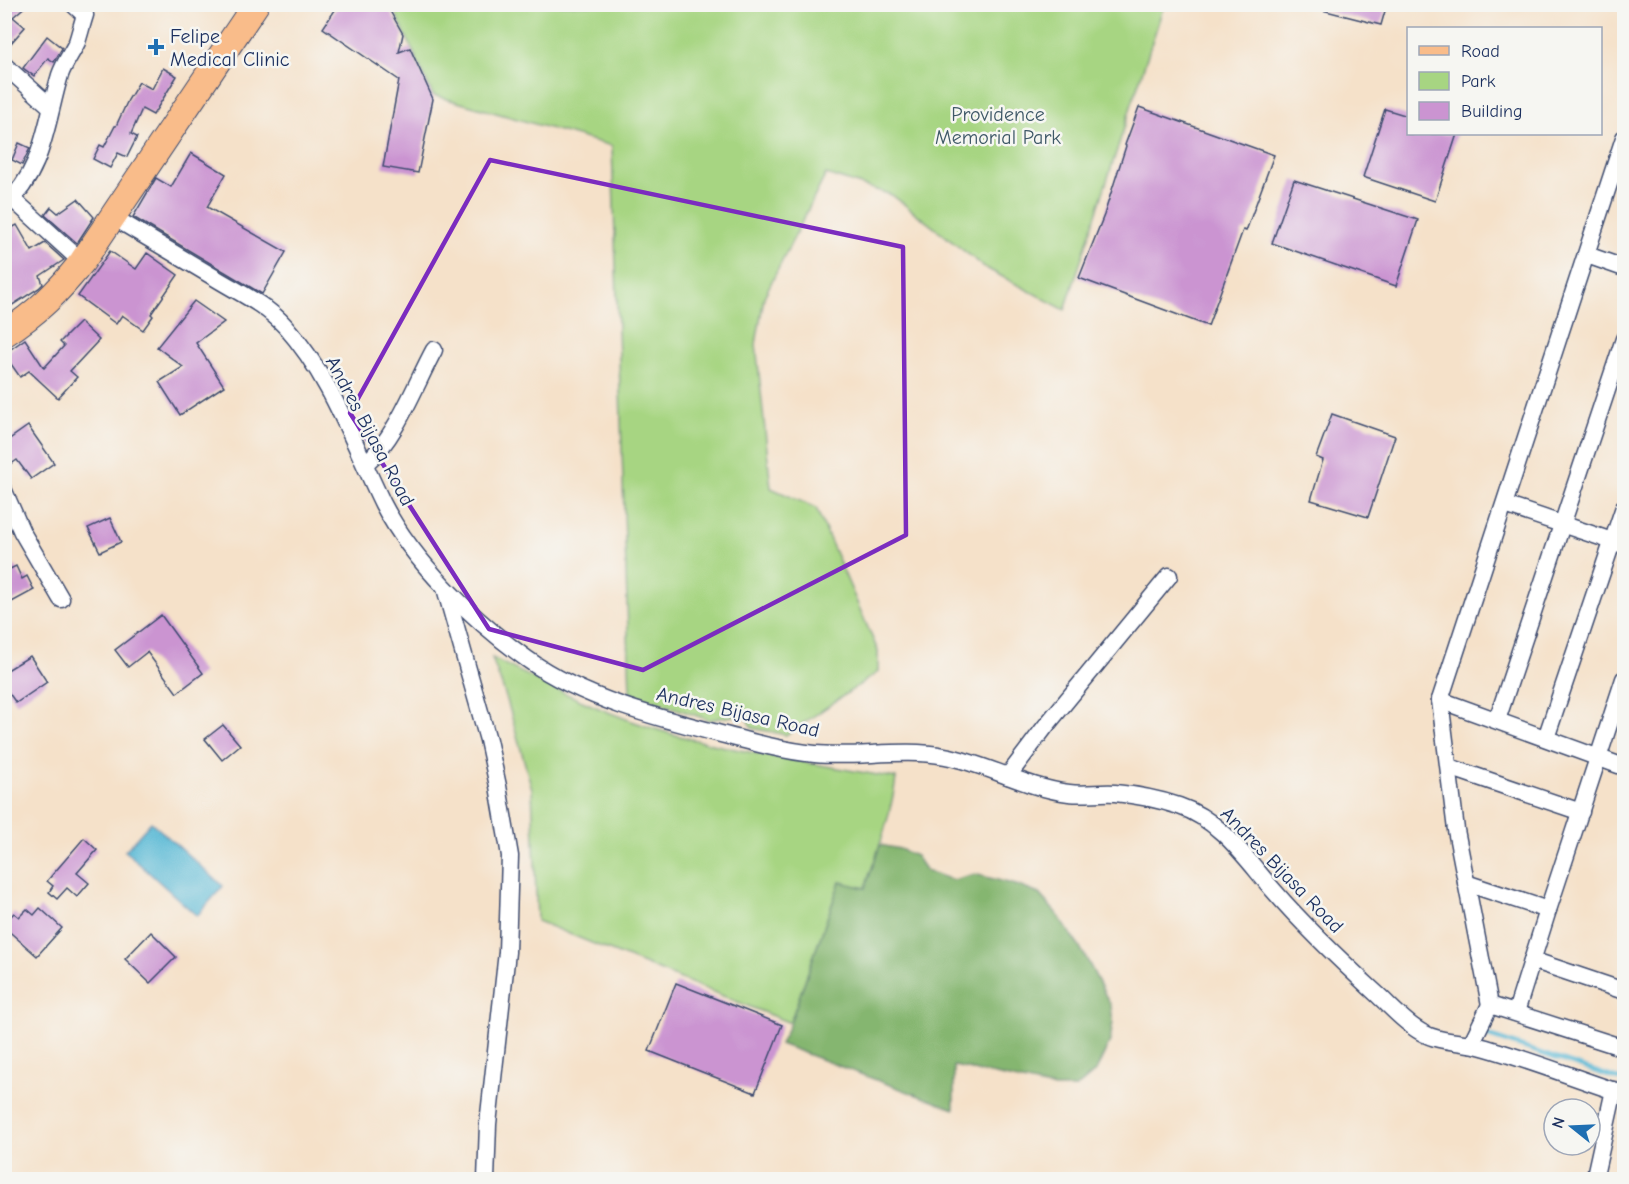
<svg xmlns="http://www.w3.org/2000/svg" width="1629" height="1184" font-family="'Comic Neue',sans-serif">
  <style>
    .green { fill: #a7d582; stroke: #618270; stroke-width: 1.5 }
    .forest { fill: #85b670; stroke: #507267; stroke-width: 1.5 }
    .water { fill: #55b7d4; stroke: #387399; stroke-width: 1.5 }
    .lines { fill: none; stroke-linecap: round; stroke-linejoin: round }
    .stream { stroke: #55b7d4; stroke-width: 4.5 }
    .building { fill: #cb94d1 }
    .minor-casing { stroke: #3c4a6e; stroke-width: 19 }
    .primary-casing { stroke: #3c4a6e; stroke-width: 28 }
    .minor { stroke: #fff; stroke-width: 16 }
    .primary { stroke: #f9bc8a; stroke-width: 26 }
    .marked { fill: none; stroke: #7b2cbf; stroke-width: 4.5; stroke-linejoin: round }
    .poi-dot { fill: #1f6fb2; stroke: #f6f6f2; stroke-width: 2 }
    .labels { text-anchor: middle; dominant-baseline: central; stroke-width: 5; stroke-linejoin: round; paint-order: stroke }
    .poi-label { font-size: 20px; fill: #1b2f5e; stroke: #f6f6f2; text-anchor: start }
    .park-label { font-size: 20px; fill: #3e5867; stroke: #f6f6f2 }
    .street-label { font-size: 20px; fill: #1b2f5e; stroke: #f6f6f2 }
  </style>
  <rect width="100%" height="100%" fill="#f6f6f2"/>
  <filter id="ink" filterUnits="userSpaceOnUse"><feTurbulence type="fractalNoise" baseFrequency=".0167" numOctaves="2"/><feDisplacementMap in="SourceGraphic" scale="12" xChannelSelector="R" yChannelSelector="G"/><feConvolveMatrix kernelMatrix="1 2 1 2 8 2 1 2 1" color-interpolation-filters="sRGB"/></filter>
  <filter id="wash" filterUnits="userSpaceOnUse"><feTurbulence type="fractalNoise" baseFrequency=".008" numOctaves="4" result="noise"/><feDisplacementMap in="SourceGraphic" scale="24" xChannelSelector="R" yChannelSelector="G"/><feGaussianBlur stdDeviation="1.35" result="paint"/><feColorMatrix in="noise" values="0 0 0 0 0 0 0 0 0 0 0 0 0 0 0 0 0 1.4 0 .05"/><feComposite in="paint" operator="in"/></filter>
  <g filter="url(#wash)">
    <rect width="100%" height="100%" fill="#f5e1c9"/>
    <!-- green -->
    <g class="green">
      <path d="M392 5H1164L1065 310 986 268 892 195 826 174 764 297 756 344 771 488 816 508 878 651V672L786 735 752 728 744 714 709 720 630 693 612 146 433 95Z"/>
      <path d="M492 658C549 686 610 717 672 734 746 754 821 765 896 778 891 815 878 852 865 888L840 882 790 1023 537 921 532 789 507 700Z"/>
    </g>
    <!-- forest -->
    <path class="forest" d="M880 845 900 849 916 856 926 871 953 880 975 874 1016 885 1039 894 1057 914 1084 954 1111 1006 1113 1022 1110 1041 1096 1071 1076 1088H1054L954 1066V1109L780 1044 790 1023 840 882 865 888Z"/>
    <!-- water -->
    <path class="water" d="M151 822 223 886 197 916 125 851Z"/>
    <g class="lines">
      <!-- stream -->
      <path class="stream" d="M1480 1033 1624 1081"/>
    </g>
    <g id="blocks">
      <!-- building -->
      <g class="building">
        <path d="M4 4H28L13 17 25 27 4 51Z"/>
        <path d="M339 4H386L403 34 399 52 410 48 433 99 418 173 383 167 399 80 323 28Z"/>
        <path d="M1318 4H1387L1381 25 1318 9Z"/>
        <path d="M47 36 62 48 54 62 48 58 34 76 23 68Z"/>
        <path d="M163 68 177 76 153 115 142 109 131 134 137 137 127 157 118 153 110 168 93 159 100 145 104 147 115 126H116L128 100 139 82 152 89Z"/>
        <path d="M1139 107 1274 155 1246 231 1243 230 1208 326 1079 278 1104 215 1126 146 1125 145Z"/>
        <path d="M1385 109 1408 116V134H1457L1435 201 1363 177Z"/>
        <path d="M19 143 30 148 22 165 12 160Z"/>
        <path d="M191 153 226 174 207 207 286 252 262 294 133 217 156 178 171 187Z"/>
        <path d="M1294 180 1418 220 1396 286 1272 243Z"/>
        <path d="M78 199 94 217 77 243 45 215 51 207 58 213Z"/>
        <path d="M17 225 32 251 45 243 64 260 40 276 43 284 39 288 11 306 4 296V251L9 248 4 241V232Z"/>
        <path d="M110 251 136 269 147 253 178 275 151 314 153 316 143 330 122 315 116 324 78 296Z"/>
        <path d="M194 301 224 322 196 343 224 386 180 415 159 382 183 367 157 347Z"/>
        <path d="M80 322 99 340 70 371 77 377 58 398 29 371 20 377 4 354 25 339 44 368 64 346 60 342Z"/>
        <path d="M1332 414 1395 436 1368 517 1311 500 1323 460 1316 457Z"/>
        <path d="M28 426 54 463 31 479 17 460 4 469V443Z"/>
        <path d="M110 518 121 542 100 552 88 528Z"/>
        <path d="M16 566 22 579 27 576 34 590 10 603 4 592V572Z"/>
        <path d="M161 615 203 673 177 693 147 652 128 667 115 650Z"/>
        <path d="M30 656 47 682 16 703 4 686V672Z"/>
        <path d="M223 725 240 745 222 760 205 739Z"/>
        <path d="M84 838 97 850 77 873 89 883 77 897 67 888 57 899 49 892 53 886 47 881Z"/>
        <path d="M40 908 62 928 37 956 4 927V923L14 913 19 917 27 909 34 915Z"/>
        <path d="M151 932 176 957 150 983 125 959Z"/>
        <path d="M676 983 782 1025 755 1093 649 1051Z"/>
      </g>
    </g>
  </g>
  <g filter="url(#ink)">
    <use href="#blocks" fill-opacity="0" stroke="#3c4a6e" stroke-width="1.5"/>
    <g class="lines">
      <defs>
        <g id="minor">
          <path d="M4 65 51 107"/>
          <path d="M1624 138 1440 700 1456 830 1490 1005 1624 1048"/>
          <path d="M5 192 82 262"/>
          <path d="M4 206C44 172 46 121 60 75 64 63 72 53 77 42 80 33 82 24 85 15L73 4"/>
          <path d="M113 217C148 238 182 258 217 279 240 293 266 305 285 326 331 377 353 443 383 504 413 562 474 621 527 659 583 699 658 718 725 735 755 743 785 751 815 754 858 758 902 748 945 756 987 764 1026 788 1069 793 1084 795 1100 792 1115 793 1137 795 1158 799 1179 806 1221 820 1246 859 1274 891 1306 928 1343 963 1379 996 1392 1008 1405 1023 1421 1032 1438 1042 1457 1041 1475 1045 1526 1058 1574 1078 1624 1094"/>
          <path d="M1587 255 1624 268"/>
          <path d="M366 463C396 438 415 385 434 350"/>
          <path d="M4 491 22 532 61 599"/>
          <path d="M1505 505 1624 545"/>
          <path d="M445 588 488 740 498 786 510 856 507 952 488 1124 486 1180"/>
          <path d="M1440 700 1624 767"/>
          <path d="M1497 720 1624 339"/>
          <path d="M1546 738 1624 507"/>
          <path d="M1449 767 1581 812"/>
          <path d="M1008 776 1045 727 1169 576"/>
          <path d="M1466 883 1548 910"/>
          <path d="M1532 960 1624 991"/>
          <path d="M1516 1012 1548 910 1624 679"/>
          <path d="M1471 1044 1490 1005"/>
          <path d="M1594 1180 1614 1090"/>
        </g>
        <path id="primary" d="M4 334C37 313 58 292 82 262L256 4"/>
      </defs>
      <!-- minor casing -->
      <use href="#minor" class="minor-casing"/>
      <!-- primary casing -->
      <use href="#primary" class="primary-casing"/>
      <!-- minor -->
      <use href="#minor" class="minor"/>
      <!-- primary -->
      <use href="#primary" class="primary"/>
    </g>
  </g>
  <!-- marked area -->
  <path class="marked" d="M490 160 903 247 906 535 643 670 489 629 350 413Z"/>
  <!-- markers -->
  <path class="poi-dot" d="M153 38h6v6h6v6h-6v6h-6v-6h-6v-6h6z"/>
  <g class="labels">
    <!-- poi labels -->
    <g class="poi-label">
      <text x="170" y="36">Felipe<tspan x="170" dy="23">Medical Clinic</tspan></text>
    </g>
    <!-- park labels -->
    <g class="park-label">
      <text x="998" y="114">Providence<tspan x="998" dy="23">Memorial Park</tspan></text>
    </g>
    <!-- street labels -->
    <g class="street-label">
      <text transform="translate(370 431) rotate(62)">Andres Bijasa Road</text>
      <text transform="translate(738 712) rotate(13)">Andres Bijasa Road</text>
      <text transform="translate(1282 870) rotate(46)">Andres Bijasa Road</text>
    </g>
  </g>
  <!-- margin -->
  <rect width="1629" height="1184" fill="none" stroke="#f6f6f2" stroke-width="24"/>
  <!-- legend -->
  <rect x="1407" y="27" width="195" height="108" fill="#f6f6f2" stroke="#9ea6b7" stroke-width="1.5"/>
  <rect x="1419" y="46" width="30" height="9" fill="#f9bc8a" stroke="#9ea6b7" stroke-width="1.5"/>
  <text x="1461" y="57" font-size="18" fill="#1b2f5e">Road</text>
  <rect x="1419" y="72" width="30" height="18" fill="#a7d582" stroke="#9ea6b7" stroke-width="1.5"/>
  <text x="1461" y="87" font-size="18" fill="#1b2f5e">Park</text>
  <rect x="1419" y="102" width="30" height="18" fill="#cb94d1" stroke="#9ea6b7" stroke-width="1.5"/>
  <text x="1461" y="117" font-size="18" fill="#1b2f5e">Building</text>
  <!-- north arrow -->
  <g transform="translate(1572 1127) rotate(288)"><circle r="28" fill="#f6f6f2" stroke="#9ea6b7" stroke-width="1.5"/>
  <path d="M0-4.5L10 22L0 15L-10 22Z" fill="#1f6fb2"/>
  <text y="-9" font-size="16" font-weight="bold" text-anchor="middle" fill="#1b2f5e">N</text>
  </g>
</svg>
